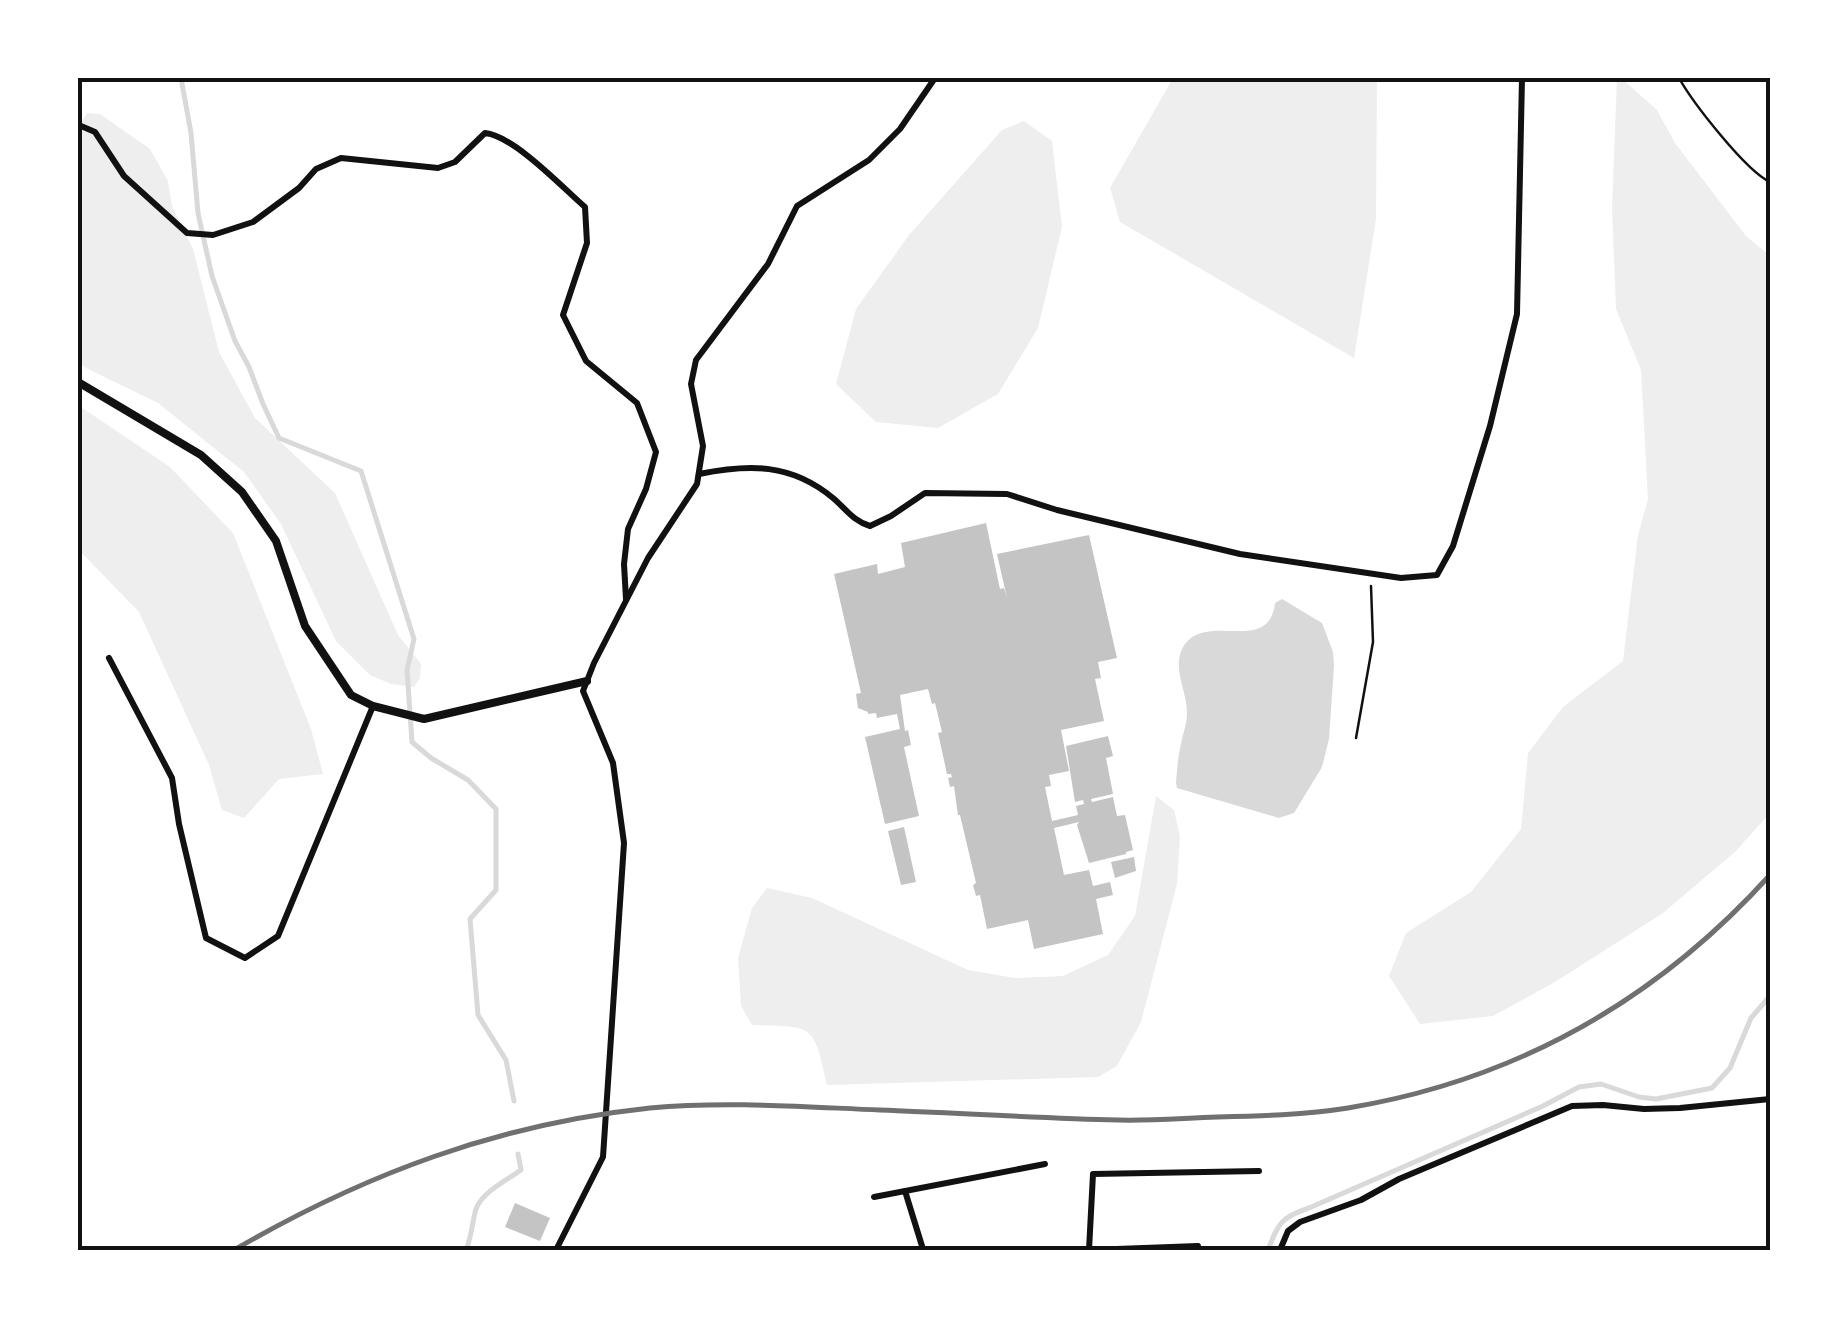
<svg xmlns="http://www.w3.org/2000/svg" width="1848" height="1328" font-family="'Noto Sans',sans-serif">
  <style>
    .green { fill: #eee }
    .water { fill: #d9d9d9 }
    .lines { fill: none; stroke-linecap: round; stroke-linejoin: round }
    .stream { stroke: #d9d9d9; stroke-width: 5 }
    .building { fill: #c4c4c4 }
    .path { stroke: #111; stroke-width: 2.5 }
    .minor { stroke: #111; stroke-width: 6 }
    .tertiary { stroke: #111; stroke-width: 8 }
    .rail { stroke: #707070; stroke-width: 5 }
    .neatline { fill: none; stroke: #111; stroke-width: 4 }
  </style>
  <rect width="100%" height="100%" fill="#fff"/>
  <!-- green -->
  <g class="green">
    <path d="M1173 78H1377L1376 219 1354 358 1120 222 1110 188Z"/>
    <path d="M1617 78H1621L1657 110 1675 143 1746 236 1770 256V813L1735 852 1663 913 1555 982 1493 1016 1420 1024 1389 976 1406 933 1471 892 1521 829 1528 753 1563 707 1623 661 1638 535 1648 499 1641 370 1616 309 1612 208Z"/>
    <path d="M87 113 100 114 150 149 168 181 172 206 193 249 219 352 255 418 335 493 398 635 421 664 420 678 414 687 391 684 370 675 336 641 281 524 244 472 158 403 86 368 78 361V127Z"/>
    <path d="M1024 121 1052 141 1062 227 1038 328 998 394 938 428 876 422 836 384 856 309 909 235 1002 130Z"/>
    <path d="M78 405 170 467 233 533 311 729 323 774 279 779 244 818 222 810 209 765 139 612 78 549Z"/>
    <path d="M1156 796 1174 810 1180 837 1177 884 1141 1022 1117 1066 1098 1077 827 1085C813 1023 815 1027 752 1025L741 1006 738 958 752 908 767 888 812 898 968 970 1015 978 1063 976 1108 955 1135 916Z"/>
  </g>
  <!-- water -->
  <path class="water" d="M1282 599 1322 623 1333 652 1334 666 1329 739 1322 767 1294 813 1279 818 1177 788 1176 783C1177 770 1178 756 1181 744 1183 733 1187 724 1187 713 1187 689 1170 666 1185 644 1209 612 1269 655 1275 603Z"/>
  <g class="lines">
    <!-- stream -->
    <g class="stream">
      <path d="M181 78 191 133 198 213 212 276 235 341 249 367 263 404 279 438 361 471 414 639 407 670 412 742 431 758 468 780 496 809V890L470 919 478 1015 506 1060 514 1101"/>
      <path d="M466 1250C472 1236 472 1222 476 1209 482 1192 507 1180 521 1170L518 1154"/>
      <path d="M1268 1250C1278 1224 1281 1217 1309 1208L1543 1106 1579 1087 1601 1084 1639 1097 1656 1099 1712 1088 1730 1068 1751 1018 1770 996"/>
    </g>
  </g>
  <!-- building -->
  <g class="building">
    <path d="M986 523 1000 589 1004 588 1007 598 997 554 1089 535 1117 658 1098 662 1101 678 1095 679 1104 721 1061 730 1069 771 1049 775 1051 786 1045 787 1052 821 1078 815 1076 806 1084 804 1083 800 1075 802 1066 746 1108 736 1113 756 1106 758 1113 794 1091 799 1092 802 1113 797 1117 816 1125 815 1133 850 1126 852V854L1089 863 1077 825 1079 822 1054 828 1064 875 1089 870 1093 886 1110 882 1113 895 1096 899 1103 934 1034 949 1028 920 987 929 980 895 976 896 973 885 976 883 960 815H958L954 786 950 787 948 778 952 777 951 774H947L938 733 942 732 935 703 932 704 928 689 900 695 905 731 908 730 911 745 904 747 919 816 885 824 865 737 900 729 897 714 877 718 876 713 868 714V712L858 708 856 694 861 693 834 574 877 564 878 574 905 567 901 543Z"/>
    <path d="M904 827 916 882 901 885 888 831Z"/>
    <path d="M1134 857 1136 871 1115 878 1111 862Z"/>
    <path d="M515 1203 550 1218 540 1241 505 1227Z"/>
  </g>
  <g class="lines">
    <!-- path -->
    <g class="path">
      <path d="M1679 78C1693 103 1746 171 1770 182"/>
      <path d="M1356 738 1373 642 1371 586"/>
    </g>
    <!-- minor -->
    <g class="minor">
      <path d="M78 127 81 126 95 132 124 176 187 233 213 235 253 222 299 188 316 169 341 158 438 168 455 162 485 133C514 136 562 187 585 207L587 243 563 315 586 361 637 403 656 452 646 489 628 529 624 564 626 599"/>
      <path d="M699 474C749 464 791 463 833 498 846 509 853 521 870 526L891 516 925 493 1007 494 1057 510 1240 554 1401 578 1437 575 1453 546 1490 426 1517 314 1522 78"/>
      <path d="M109 658 172 778 179 824 206 938 245 958 278 936 373 706"/>
      <path d="M905 1191 922 1246 921 1250"/>
      <path d="M874 1197 1045 1164"/>
      <path d="M556 1250 603 1157 624 843 613 763 583 691 594 663 648 558 697 484 703 446 691 384 696 360 768 264 797 206 869 160 900 129 935 78"/>
      <path d="M1089 1250 1093 1174 1259 1171"/>
      <path d="M1089 1250 1198 1246"/>
      <path d="M1280 1250 1288 1231 1300 1222 1361 1200 1399 1179 1572 1106 1603 1105 1644 1109 1680 1108 1770 1099"/>
    </g>
    <!-- tertiary -->
    <path class="tertiary" d="M78 382 201 455 242 492 276 541 305 626 351 695 373 706 424 719 587 681"/>
    <!-- rail -->
    <path class="rail" d="M234 1250C365 1174 498 1124 650 1108 727 1101 804 1107 880 1110 959 1113 1039 1118 1118 1120 1151 1121 1184 1118 1217 1117 1260 1116 1304 1115 1348 1108 1516 1080 1656 1001 1770 875"/>
  </g>
  <!-- border -->
  <rect width="1848" height="1328" fill="none" stroke="#ffffff" stroke-width="160"/>
  <rect x="80" y="80" width="1688" height="1168" class="neatline"/>
</svg>
